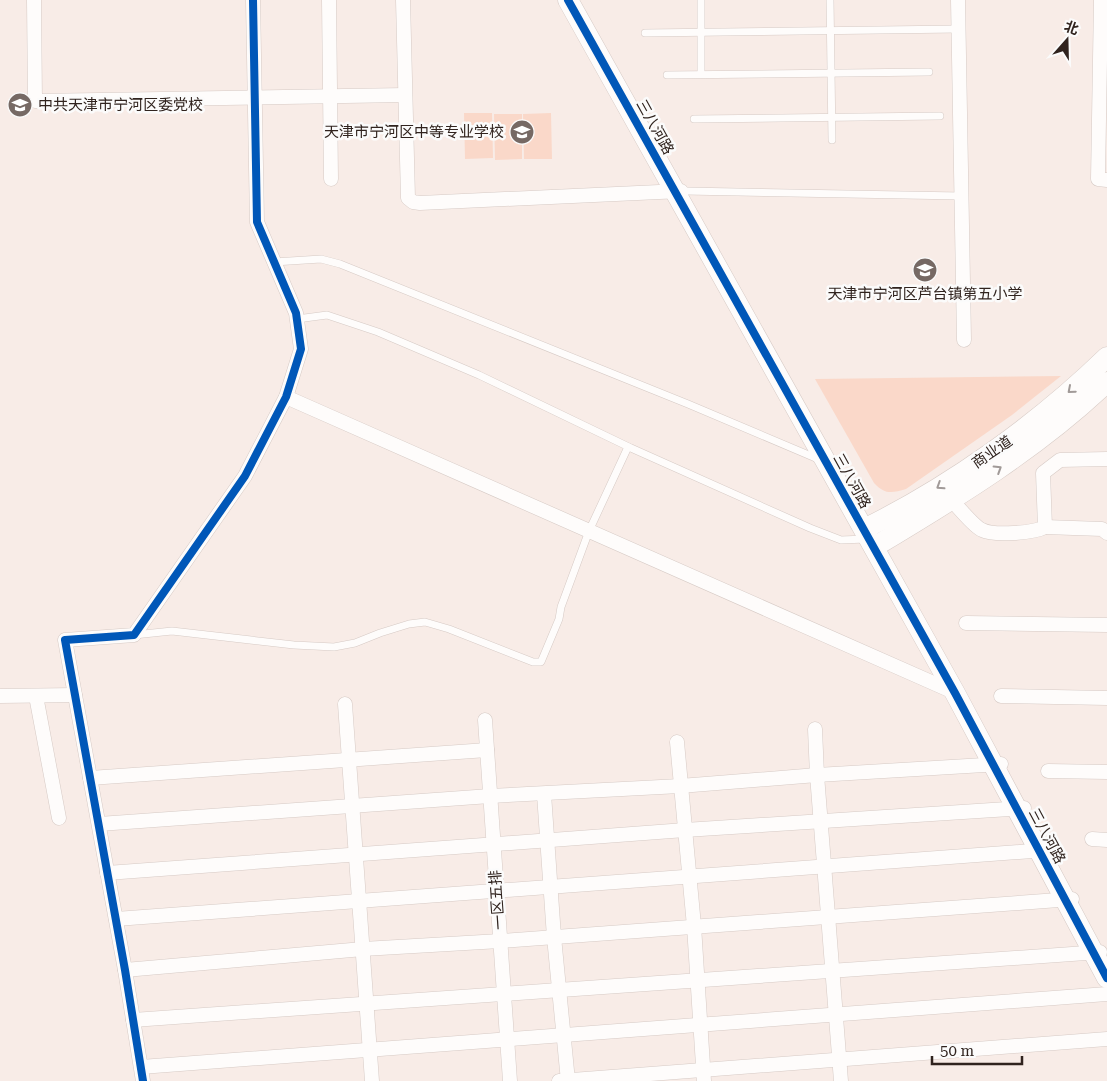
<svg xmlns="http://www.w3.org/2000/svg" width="1107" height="1081" font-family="'Roboto Serif','Noto Sans SC',serif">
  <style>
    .green { fill: #fad8c9 }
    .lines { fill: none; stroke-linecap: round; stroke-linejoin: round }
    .lane-casing { stroke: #d6cac5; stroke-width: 8 }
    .street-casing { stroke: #d6cac5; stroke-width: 15 }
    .secondary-casing { stroke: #d6cac5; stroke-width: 21 }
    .lane { stroke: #fefcfb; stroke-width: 7 }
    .street { stroke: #fefcfb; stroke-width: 14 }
    .secondary { stroke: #fefcfb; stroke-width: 20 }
    .cycleway-casing { stroke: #fbfbfb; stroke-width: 11 }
    .cycleway { stroke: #0057b8; stroke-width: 8 }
    .oneway { stroke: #a19a98 }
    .labels { text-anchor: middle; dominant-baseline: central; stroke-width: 5; stroke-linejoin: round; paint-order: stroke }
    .poi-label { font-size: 15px; fill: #30231e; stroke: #fbfbfb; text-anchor: start }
    .street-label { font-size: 15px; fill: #30231e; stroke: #fbfbfb }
  </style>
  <rect width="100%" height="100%" fill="#f8ece7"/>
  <!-- green -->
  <g class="green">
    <path d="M464 113H492L493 158 465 159Z"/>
    <path d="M551 113 552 159H524L523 114Z"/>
    <path d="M494 114H522V159L495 160Z"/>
    <path d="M1061 376 1012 415 906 489C892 493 885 495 874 483L815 379Z"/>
  </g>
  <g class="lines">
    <defs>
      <g id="lane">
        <path d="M830 0 832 140"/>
        <path d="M645 33 959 29"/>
        <path d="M701 74V0"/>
        <path d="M667 75 929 72"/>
        <path d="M694 119 940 116"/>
        <path d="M685 191 961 196"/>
        <path d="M274 262 321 259 340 264 688 404 818 459"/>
        <path d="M297 319 327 315 378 332 479 375 631 448 810 528 841 540 866 539"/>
        <path d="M134 635 172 631 294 645 334 647 355 643 380 633 409 624 425 622 449 629 533 662H541L559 619 561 607 589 531 628 447"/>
      </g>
      <g id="street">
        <path d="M34 0 35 101 405 95"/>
        <path d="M329 0 331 179"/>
        <path d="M403 0 408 198 413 202 420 203 681 191"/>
        <path d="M958 0 964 340"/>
        <path d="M1101 0 1098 179 1107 180"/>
        <path d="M286 397 956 693"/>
        <path d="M951 500C959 507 973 526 982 530 994 536 1034 533 1045 527L1043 473 1060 460 1107 459"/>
        <path d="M1045 527 1102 529 1107 533"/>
        <path d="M966 623 1107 625"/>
        <path d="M0 696 75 695"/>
        <path d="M36 696 59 818"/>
        <path d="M1001 696 1107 698"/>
        <path d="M345 704 372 1081"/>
        <path d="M485 720 510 1081"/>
        <path d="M815 729 817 775 841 1081"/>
        <path d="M677 742 694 926 704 1081"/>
        <path d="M1048 771 1107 772"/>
        <path d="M90 778 487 750"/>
        <path d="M544 794 554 937 568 1081"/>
        <path d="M99 824 490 796 680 786 817 775 1001 764"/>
        <path d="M1092 839 1107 840"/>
        <path d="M107 873 685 830 1024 808"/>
        <path d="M116 919 1046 850"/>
        <path d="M125 970 363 949 500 941 1072 899"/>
        <path d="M133 1020 1100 952"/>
        <path d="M141 1067 1107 994"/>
        <path d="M143 1081 125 970 65 640 134 635 245 476 286 397 301 349 296 313 257 222 253 0"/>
        <path d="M559 1081 1107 1039"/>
      </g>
      <g id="secondary">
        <path d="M568 0 955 693 1107 978"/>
        <path d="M864 529C950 487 1038 424 1107 357"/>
        <path d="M874 547C956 498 1038 448 1107 382"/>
      </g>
    </defs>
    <!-- lane casing -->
    <use href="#lane" class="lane-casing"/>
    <!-- street casing -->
    <use href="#street" class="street-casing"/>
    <!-- secondary casing -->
    <use href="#secondary" class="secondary-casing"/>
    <!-- lane -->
    <use href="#lane" class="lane"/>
    <!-- street -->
    <use href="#street" class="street"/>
    <!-- secondary -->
    <use href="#secondary" class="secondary"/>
    <defs>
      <g id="cycleway">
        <path d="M568 0 955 693 1107 978"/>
        <path d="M143 1081 125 970 65 640 134 635 245 476 286 397 301 349 296 313 257 222 253 0"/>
      </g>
    </defs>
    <!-- cycleway casing -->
    <use href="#cycleway" class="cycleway-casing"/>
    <!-- cycleway -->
    <use href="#cycleway" class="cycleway"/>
  </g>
  <!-- one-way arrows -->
  <defs><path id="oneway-chevron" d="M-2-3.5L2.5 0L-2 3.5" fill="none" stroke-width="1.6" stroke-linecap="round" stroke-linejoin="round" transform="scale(1.25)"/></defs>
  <g class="oneway">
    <use href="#oneway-chevron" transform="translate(1071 390) rotate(139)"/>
    <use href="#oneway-chevron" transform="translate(998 469) rotate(-32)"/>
    <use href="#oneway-chevron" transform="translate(940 486) rotate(147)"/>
  </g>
  <!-- icons -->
  <defs>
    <symbol id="university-disc" viewBox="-11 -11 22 22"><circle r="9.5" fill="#766964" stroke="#fbfbfb"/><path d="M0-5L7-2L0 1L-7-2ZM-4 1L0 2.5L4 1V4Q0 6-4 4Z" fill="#fff"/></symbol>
    <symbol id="school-disc" viewBox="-11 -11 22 22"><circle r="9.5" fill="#766964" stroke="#fbfbfb"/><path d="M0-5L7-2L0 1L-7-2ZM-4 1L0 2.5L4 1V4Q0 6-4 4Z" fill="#fff"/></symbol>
  </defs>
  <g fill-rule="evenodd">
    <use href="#university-disc" x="6" y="91" width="28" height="28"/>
    <use href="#school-disc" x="508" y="118" width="28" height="28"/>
    <use href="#school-disc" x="911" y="256" width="28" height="28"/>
  </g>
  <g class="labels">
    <!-- poi labels -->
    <g class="poi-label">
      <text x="38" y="105">中共天津市宁河区委党校</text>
      <text x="504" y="132" text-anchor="end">天津市宁河区中等专业学校</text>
      <text x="925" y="294" text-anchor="middle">天津市宁河区芦台镇第五小学</text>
    </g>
    <!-- street labels -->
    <g class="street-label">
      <text transform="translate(655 127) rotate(61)">三八河路</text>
      <text transform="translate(992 452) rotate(-34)">商业道</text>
      <text transform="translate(852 481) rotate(61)">三八河路</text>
      <text transform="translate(1047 836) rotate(62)">三八河路</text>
      <text transform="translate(497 900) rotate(-94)">一区五排</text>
    </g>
  </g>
  <!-- north arrow -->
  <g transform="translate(1067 40) rotate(20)" stroke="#fbfbfb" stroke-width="4" paint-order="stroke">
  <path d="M0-4L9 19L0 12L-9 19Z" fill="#30231e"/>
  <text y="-8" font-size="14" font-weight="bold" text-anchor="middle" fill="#30231e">北</text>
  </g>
  <!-- scale -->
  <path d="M932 1056v8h90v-8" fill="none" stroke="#30231e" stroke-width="2.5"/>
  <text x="940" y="1056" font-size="15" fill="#30231e" stroke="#fbfbfb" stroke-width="4" paint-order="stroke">50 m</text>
</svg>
